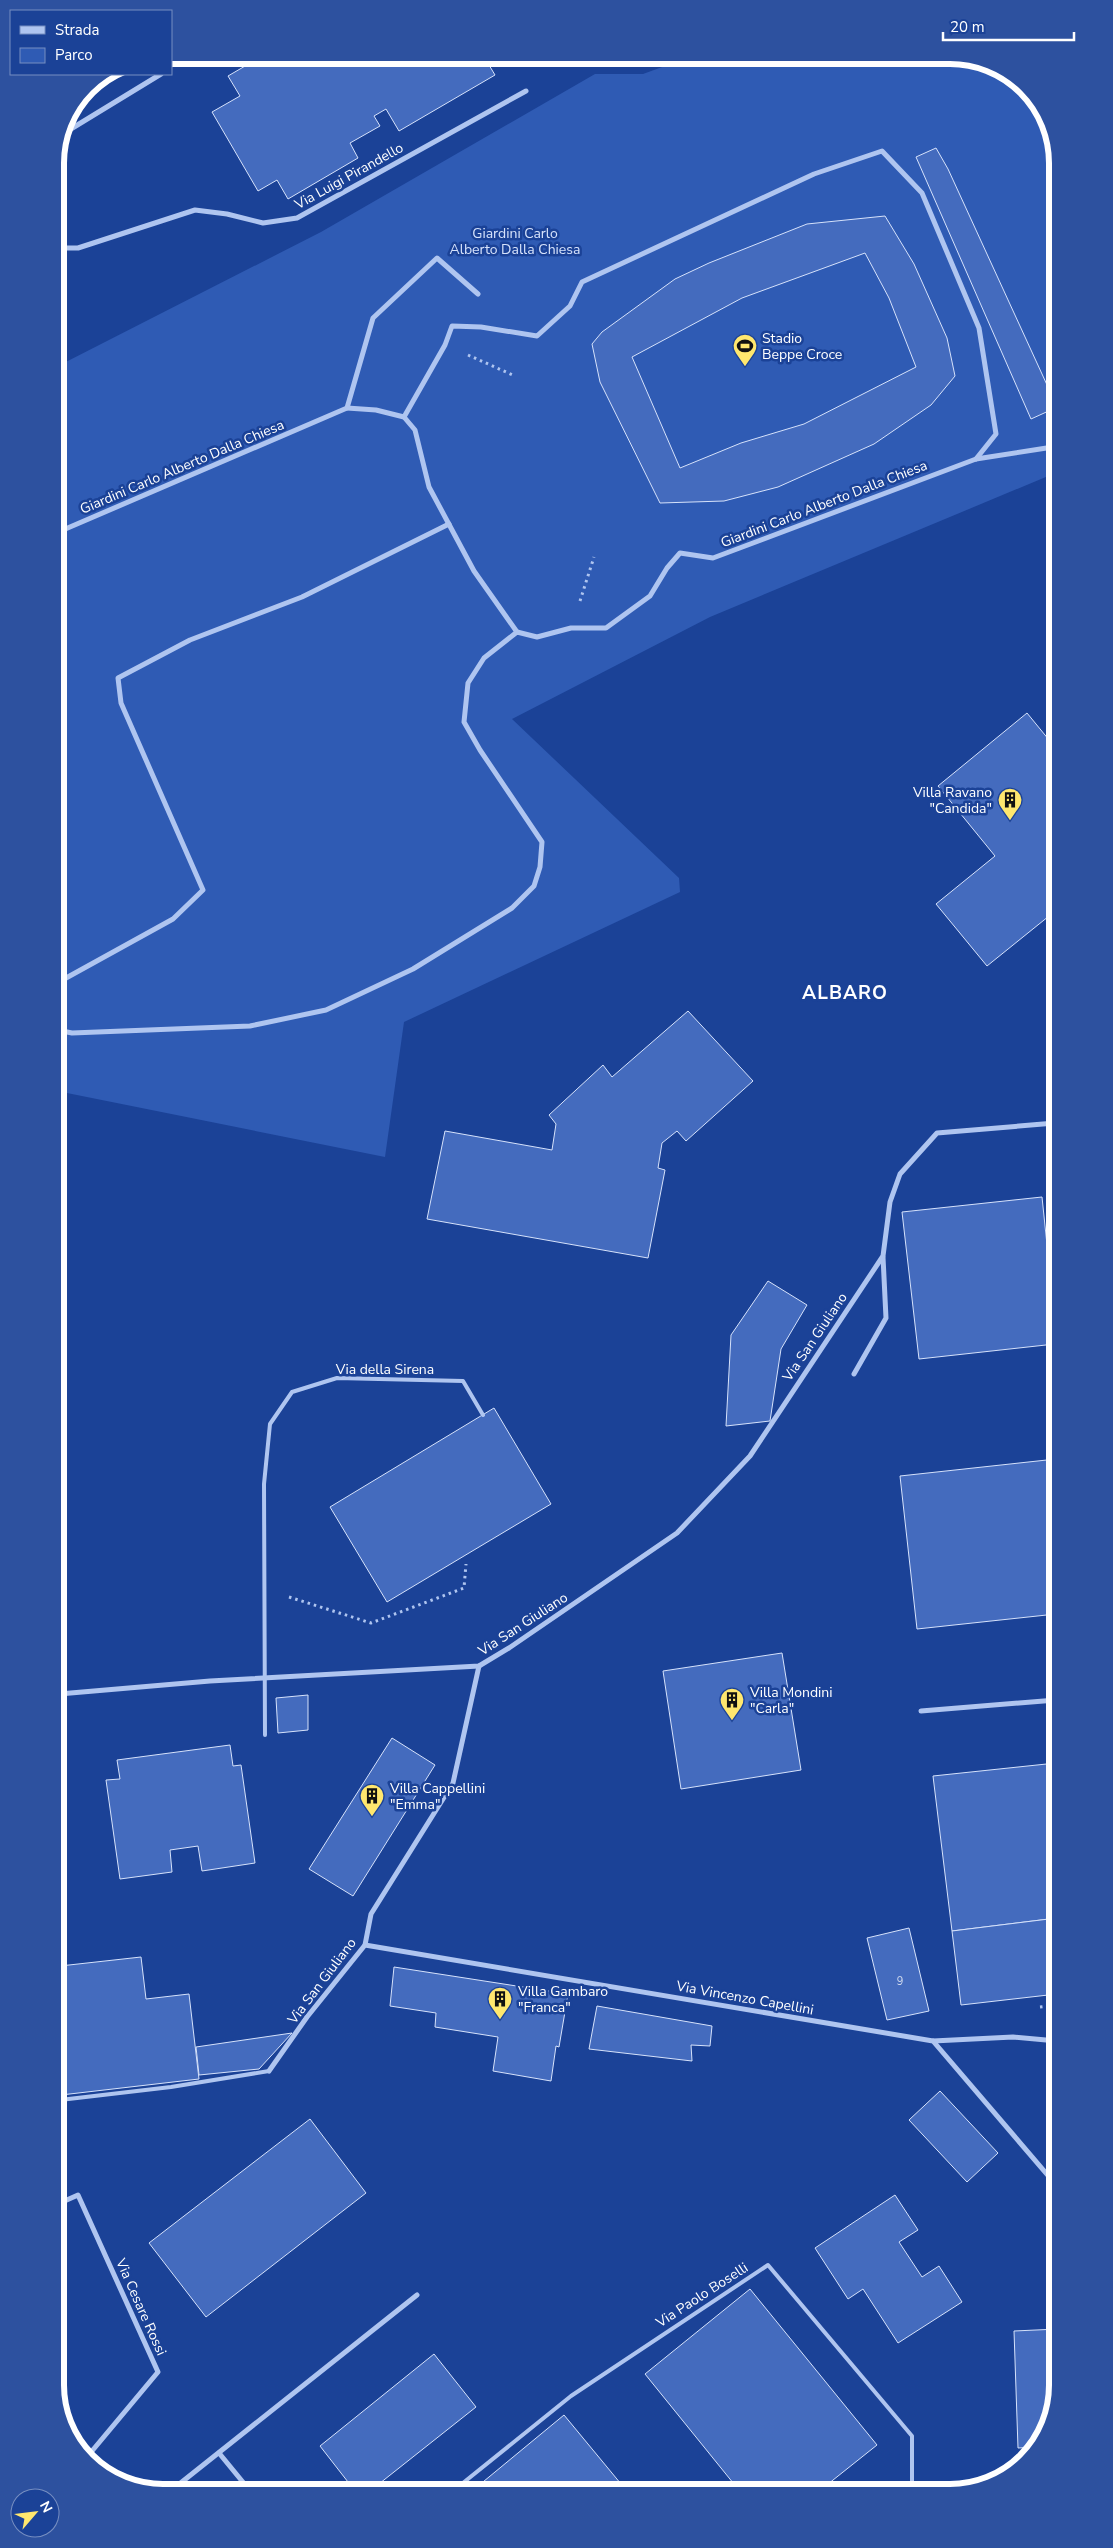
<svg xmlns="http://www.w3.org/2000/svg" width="1113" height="2548" font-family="'Nunito Sans',sans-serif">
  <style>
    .green { fill: #2f5bb4 }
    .building { fill: #446bbe; stroke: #d6e2fb; fill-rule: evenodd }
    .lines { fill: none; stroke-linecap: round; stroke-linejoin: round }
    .path { stroke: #afc5f0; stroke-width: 3; stroke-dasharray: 2.5 4; stroke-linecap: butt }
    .lane { stroke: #afc5f0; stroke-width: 4 }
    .street { stroke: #afc5f0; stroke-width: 5 }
    .labels { text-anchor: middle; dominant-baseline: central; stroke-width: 5; stroke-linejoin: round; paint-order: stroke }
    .number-label { font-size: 11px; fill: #d0daef }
    .street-label { font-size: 14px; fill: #fff; stroke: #1b4297 }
    .park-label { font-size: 14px; fill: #d6e2fb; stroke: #1b4297 }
    .poi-label { font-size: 14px; fill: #fff; stroke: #1b4297; text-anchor: start }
    .district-label { font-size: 19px; font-weight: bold; letter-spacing: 1px; fill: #fff; stroke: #1b4297 }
    .rim { fill: none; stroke: #fff; stroke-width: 6 }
  </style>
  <rect width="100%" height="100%" fill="#1b4297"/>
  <!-- green -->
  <path class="green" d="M695 55H958L1016 77 1052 128 1053 474 710 617 512 719 679 878 680 892 404 1022 385 1157 57 1091 56 367 321 232 595 74H643Z"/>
  <!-- building -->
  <g class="building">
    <path d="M264 55H483L495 75 399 131 386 109 374 116 380 126 350 143 358 158 288 199 277 180 258 191 212 112 240 96 228 76Z"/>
    <path d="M936 148 948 169 1053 398V409L1031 419 916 157Z"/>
    <path d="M885 216 914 264 947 338 955 376 931 405 874 444 778 487 724 501 660 503 600 382 592 344 602 332 675 279 709 263 807 224ZM865 253 889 298 916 367 804 424 741 443 680 468 632 357 742 298Z"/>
    <path d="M1027 713 1054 746V912L987 966 936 904 995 856 938 786Z"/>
    <path d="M688 1011 753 1081 686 1141 677 1131 662 1143 658 1168 665 1170 648 1258 427 1219 445 1131 552 1150 556 1124 549 1115 603 1065 612 1077Z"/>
    <path d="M1042 1197 1055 1321V1344L919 1359 902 1212Z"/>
    <path d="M768 1281 807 1305 781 1349 770 1421 726 1426 731 1335Z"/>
    <path d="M494 1408 551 1504 387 1602 330 1507Z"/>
    <path d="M1056 1459V1614L917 1629 900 1476Z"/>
    <path d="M782 1653 801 1770 681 1789 663 1671Z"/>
    <path d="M308 1695V1730L278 1733 276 1698Z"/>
    <path d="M392 1738 435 1765 353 1896 309 1869Z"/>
    <path d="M230 1745 233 1766 241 1765 255 1863 202 1871 198 1846 170 1850 172 1872 120 1879 106 1780 120 1779 117 1760Z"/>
    <path d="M1056 1763 1057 1918 952 1931 933 1776Z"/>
    <path d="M1057 1918V1994L961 2005 952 1931Z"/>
    <path d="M909 1928 929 2011 887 2020 867 1938Z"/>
    <path d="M141 1957 146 1999 189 1994 199 2079 61 2095 60 1966Z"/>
    <path d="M394 1967 568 1994 559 2047 556 2046 551 2081 493 2071 498 2037 435 2027 436 2013 390 2006Z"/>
    <path d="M597 2006 712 2026 710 2046 691 2045 692 2061 589 2049Z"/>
    <path d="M292 2033 259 2069 199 2075 196 2047Z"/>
    <path d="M940 2091 998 2153 967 2182 909 2120Z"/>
    <path d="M310 2119 366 2193 206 2317 149 2243Z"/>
    <path d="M895 2195 918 2230 899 2242 922 2277 939 2266 962 2302 898 2343 863 2289 848 2299 815 2248Z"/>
    <path d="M750 2289 877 2445 823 2488 738 2489 645 2374Z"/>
    <path d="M1058 2329V2386L1037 2447 1018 2448 1014 2331Z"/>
    <path d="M434 2354 476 2407 370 2491H355L320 2446Z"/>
    <path d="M564 2415 626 2490 472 2491Z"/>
  </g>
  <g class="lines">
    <!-- path -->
    <g class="path">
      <path d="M468 355 515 376"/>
      <path d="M580 601 594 557"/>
      <path d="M289 1597 371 1623 464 1588 466 1564"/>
      <path d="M1040 2007 1057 2005"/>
    </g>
    <!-- lane -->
    <g class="lane">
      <path d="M265 1735 264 1484 270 1424 292 1392 337 1378 463 1381 483 1415"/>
      <path d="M60 2100 171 2087 269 2071"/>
      <path d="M453 2491 571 2396 768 2265 912 2436V2488"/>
    </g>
    <!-- street -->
    <g class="street">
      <path d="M171 65 184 55"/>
      <path d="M61 135 161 74"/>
      <path d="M55 248H78L195 210 227 214 263 223 297 218 526 91"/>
      <path d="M347 408 376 410 404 417 415 430 429 487 474 571 517 632"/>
      <path d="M404 417 445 345 452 326 481 327 537 336 570 306 582 282 814 174 882 151 922 193 979 328 996 434 976 459"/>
      <path d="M56 533 347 408 373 318 437 258 478 294"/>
      <path d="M57 983 173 919 203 890 121 703 118 678 190 640 302 597 449 524"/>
      <path d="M57 1030 72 1033 250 1026 326 1010 413 969 512 908 534 886 540 867 542 842 480 750 464 722 468 683 484 658 517 632 537 637 571 628H606L650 596 667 568 680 553 713 558 976 459 1053 447"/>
      <path d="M854 1374 886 1318 883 1257"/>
      <path d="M59 1694 210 1681 479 1666 509 1648 677 1533 750 1456 883 1256 890 1202 900 1174 937 1133 1055 1123"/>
      <path d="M921 1711 1056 1700"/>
      <path d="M365 1945 933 2041 1057 2186"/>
      <path d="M933 2041 1013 2037 1057 2041"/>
      <path d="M269 2071 307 2017 365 1945 371 1914 453 1783 479 1666"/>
      <path d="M60 2203 78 2195 158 2372 87 2457"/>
      <path d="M219 2453 251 2492"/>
      <path d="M168 2493 417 2295"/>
    </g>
  </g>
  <!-- icons -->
  <defs>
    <symbol id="stadium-pin" viewBox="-11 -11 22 30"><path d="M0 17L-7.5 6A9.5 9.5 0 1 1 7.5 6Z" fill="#ffe76e" stroke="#1b4297"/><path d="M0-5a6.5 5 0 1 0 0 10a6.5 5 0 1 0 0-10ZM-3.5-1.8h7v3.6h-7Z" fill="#111"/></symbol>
    <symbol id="building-pin" viewBox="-11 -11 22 30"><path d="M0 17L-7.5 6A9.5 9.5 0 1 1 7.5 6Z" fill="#ffe76e" stroke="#1b4297"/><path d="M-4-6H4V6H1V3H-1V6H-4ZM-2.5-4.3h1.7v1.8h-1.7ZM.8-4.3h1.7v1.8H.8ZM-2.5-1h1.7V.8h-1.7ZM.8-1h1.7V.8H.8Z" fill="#111"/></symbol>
  </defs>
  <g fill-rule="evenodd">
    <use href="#stadium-pin" x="731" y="332" width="28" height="38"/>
    <use href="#building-pin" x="996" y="786" width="28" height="38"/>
    <use href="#building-pin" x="718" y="1686" width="28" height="38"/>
    <use href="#building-pin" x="358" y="1782" width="28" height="38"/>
    <use href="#building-pin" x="486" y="1985" width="28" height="38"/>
  </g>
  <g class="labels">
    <!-- number labels -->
    <g class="number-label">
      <text x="900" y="1981">9</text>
    </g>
    <!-- street labels -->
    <g class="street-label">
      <text transform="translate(349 176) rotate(-29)">Via Luigi Pirandello</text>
      <text transform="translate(182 467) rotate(-23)">Giardini Carlo Alberto Dalla Chiesa</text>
      <text transform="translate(824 504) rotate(-21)">Giardini Carlo Alberto Dalla Chiesa</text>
      <text transform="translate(815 1337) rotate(-56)">Via San Giuliano</text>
      <text x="385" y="1369">Via della Sirena</text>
      <text transform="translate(523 1624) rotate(-33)">Via San Giuliano</text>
      <text transform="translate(322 1981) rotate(-53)">Via San Giuliano</text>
      <text transform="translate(745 1998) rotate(10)">Via Vincenzo Capellini</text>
      <text transform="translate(702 2295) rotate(-33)">Via Paolo Boselli</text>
      <text transform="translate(141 2307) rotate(66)">Via Cesare Rossi</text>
    </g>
    <!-- park labels -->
    <g class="park-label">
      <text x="515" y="233">Giardini Carlo<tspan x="515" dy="16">Alberto Dalla Chiesa</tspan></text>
    </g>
    <!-- poi labels -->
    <g class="poi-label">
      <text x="762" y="338">Stadio<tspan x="762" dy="16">Beppe Croce</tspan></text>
      <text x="992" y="792" text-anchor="end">Villa Ravano<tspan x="992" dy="16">"Candida"</tspan></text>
      <text x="750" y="1692">Villa Mondini<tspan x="750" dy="16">"Carla"</tspan></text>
      <text x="390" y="1788">Villa Cappellini<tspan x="390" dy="16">"Emma"</tspan></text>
      <text x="518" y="1991">Villa Gambaro<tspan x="518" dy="16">"Franca"</tspan></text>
    </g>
    <!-- district labels -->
    <g class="district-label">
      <text x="845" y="993">ALBARO</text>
    </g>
  </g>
  <!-- crop -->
  <path d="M0 0H1113V2548H0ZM163 64H950A99 99 0 0 1 1049 163V2385A99 99 0 0 1 950 2484H163A99 99 0 0 1 64 2385V163A99 99 0 0 1 163 64Z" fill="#2d519f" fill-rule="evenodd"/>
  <path class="rim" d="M163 64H950A99 99 0 0 1 1049 163V2385A99 99 0 0 1 950 2484H163A99 99 0 0 1 64 2385V163A99 99 0 0 1 163 64Z"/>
  <!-- legend -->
  <rect x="10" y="10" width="162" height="65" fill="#1b4297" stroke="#768ec1"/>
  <rect x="20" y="26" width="25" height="8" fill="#afc5f0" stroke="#768ec1"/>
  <text x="55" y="35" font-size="15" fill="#ffffff">Strada</text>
  <rect x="20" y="48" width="25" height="15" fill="#2f5bb4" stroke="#768ec1"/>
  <text x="55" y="60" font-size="15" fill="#ffffff">Parco</text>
  <!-- north arrow -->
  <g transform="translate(35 2513) rotate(62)"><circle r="24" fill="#1b4297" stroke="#768ec1"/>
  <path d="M0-4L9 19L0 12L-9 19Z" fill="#ffe76e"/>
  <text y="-8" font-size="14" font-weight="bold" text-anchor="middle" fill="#ffffff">N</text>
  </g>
  <!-- scale -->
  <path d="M943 32v8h131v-8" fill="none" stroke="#ffffff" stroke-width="2.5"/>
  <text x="950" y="32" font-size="15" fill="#ffffff" stroke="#1b4297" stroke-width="4" paint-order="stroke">20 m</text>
</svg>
